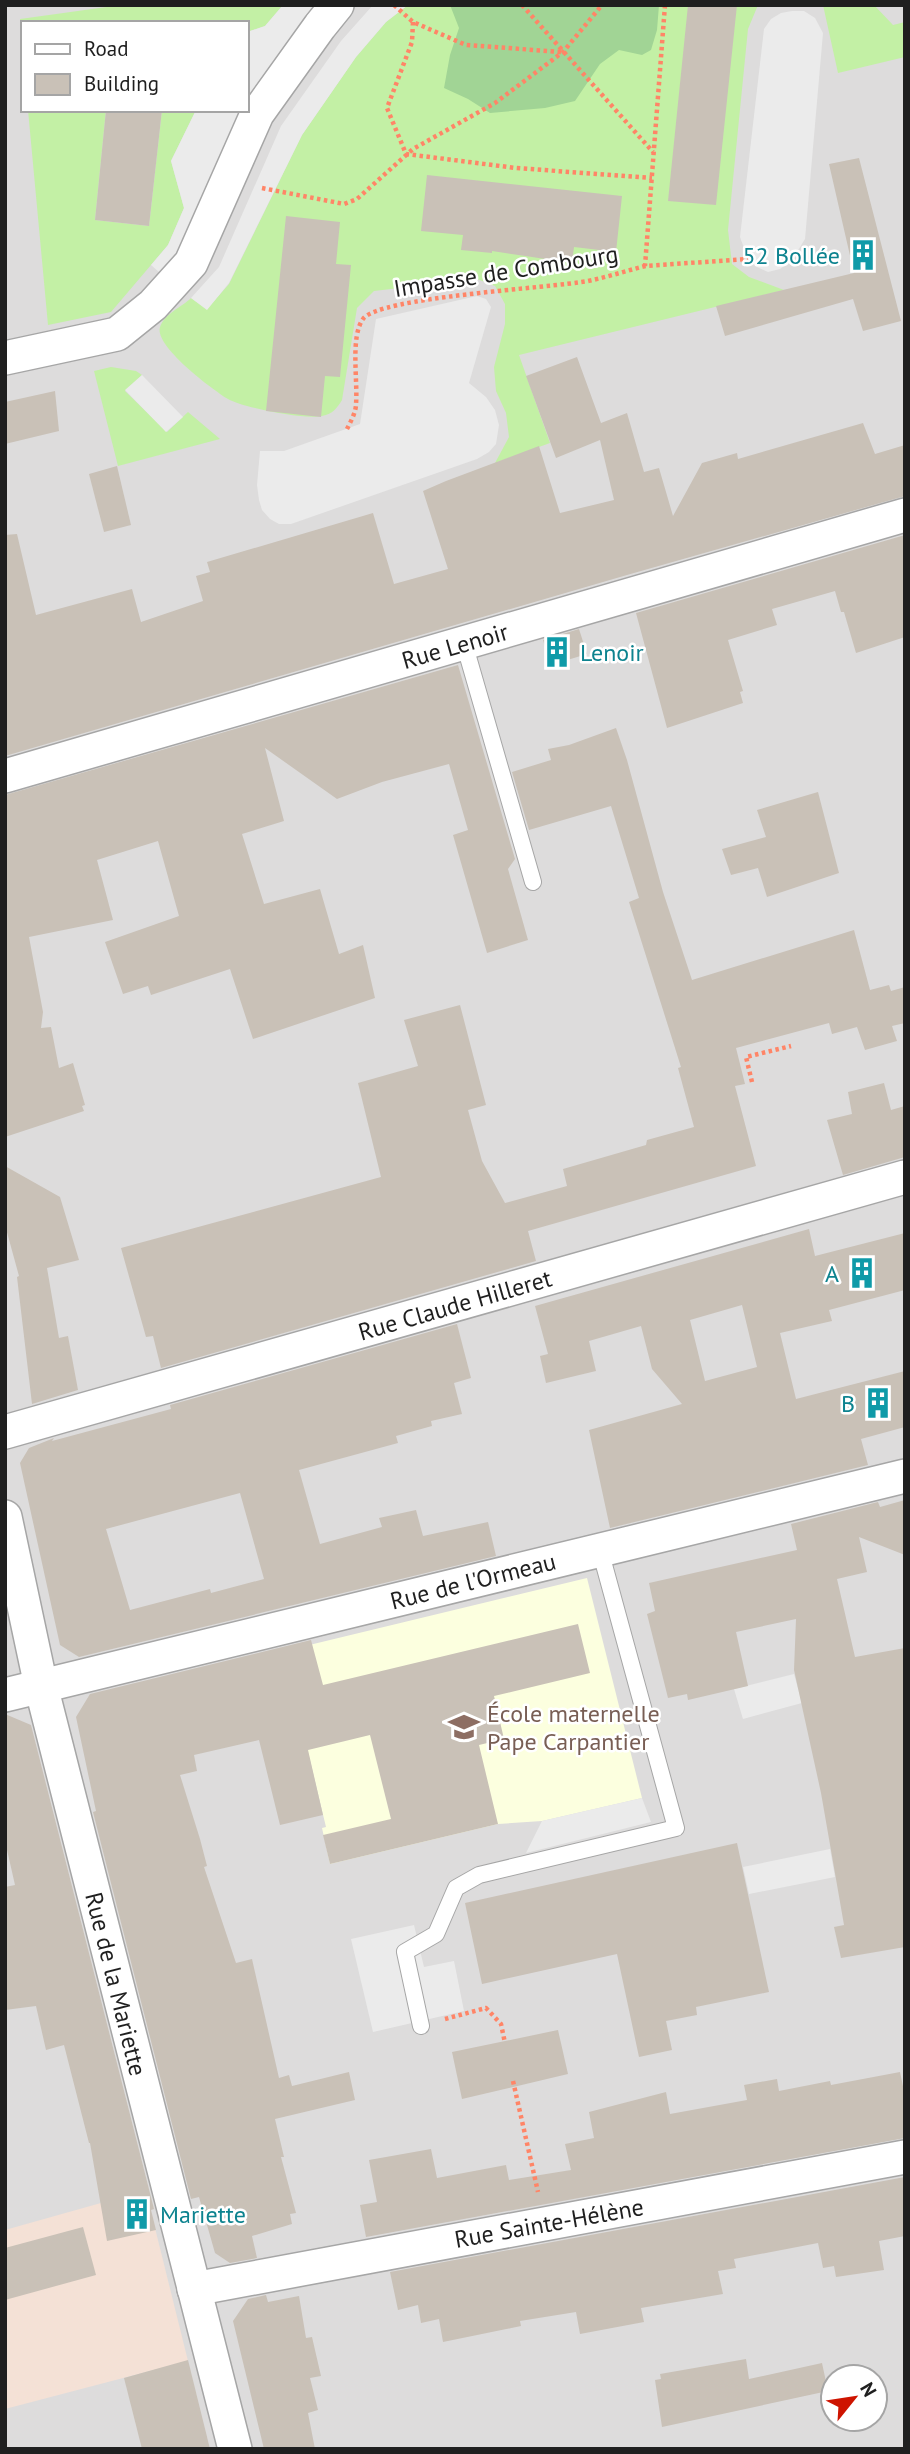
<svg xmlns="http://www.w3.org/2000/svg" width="910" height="2454" font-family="'PT Sans',sans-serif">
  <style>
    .residential { fill: #dddcdc; fill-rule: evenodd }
    .education { fill: #fcffdf }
    .military { fill: #f4e1d6 }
    .grass { fill: #c3f0a5 }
    .forest { fill: #a1d495 }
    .parking { fill: #ebebeb }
    .building { fill: #c9c1b7; fill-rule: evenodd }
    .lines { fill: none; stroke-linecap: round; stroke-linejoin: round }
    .lane-casing { stroke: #a6a6a6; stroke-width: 18 }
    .street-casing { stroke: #a6a6a6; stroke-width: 36 }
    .path { stroke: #ff8567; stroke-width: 4.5; stroke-dasharray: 3.5 3.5; stroke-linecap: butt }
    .lane { stroke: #fff; stroke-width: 16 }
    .street { stroke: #fff; stroke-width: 33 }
    .labels { text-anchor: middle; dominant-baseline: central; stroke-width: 5; stroke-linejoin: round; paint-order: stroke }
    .culture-label { font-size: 24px; fill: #0d838f; stroke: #fff; text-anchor: end }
    .street-label { font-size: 24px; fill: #1f1f1f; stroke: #fff }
    .education-label { font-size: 24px; fill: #785e54; stroke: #fff; text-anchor: start }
  </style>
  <rect width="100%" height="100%" fill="#f1eee4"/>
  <!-- residential -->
  <path class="residential" d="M5 5H905V2449H5ZM23 23H247V110H23ZM833 2377H875V2419H833Z"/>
  <!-- education -->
  <path class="education" d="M587 1578 642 1798 542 1821 498 1824 330 1864 322 1828 326 1827 294 1694 301 1647Z"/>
  <!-- military -->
  <path class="military" d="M101 2203 152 2216 188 2361 5 2409V2230Z"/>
  <!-- grass -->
  <g class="grass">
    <path d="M121 5H283L265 26 247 32V23H23V56L20 19Z"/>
    <path d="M408 5H758L748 29 728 230 732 264 749 277 784 290 519 355 550 443 495 463 509 437 506 413 496 391 494 367 505 324V304L495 286 477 279 374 291 357 308 342 400C337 408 333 414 322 416 305 420 244 408 228 399 212 389 154 346 160 327 164 314 182 307 191 298L207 309 229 284 302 135 356 57 386 22Z"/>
    <path d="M823 5H874L893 25 905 22V57L838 73Z"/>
    <path d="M28 110H106L95 220 149 226 162 110H196L171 161 184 208 168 245 111 312 48 325Z"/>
    <path d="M111 367 136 371 142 375 125 391 167 432 188 412 220 439 118 466 94 371Z"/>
  </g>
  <!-- forest -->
  <path class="forest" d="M450 5H659L657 30 651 50 642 55 619 50 600 64 575 101 545 108 490 113 468 99 444 88 450 55 459 28Z"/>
  <!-- parking -->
  <g class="parking">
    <path d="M283 5H316L247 105V32L265 26Z"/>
    <path d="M373 5H408L386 22 356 57 302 135 229 283 207 310 191 298 219 267 281 126 341 41Z"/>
    <path d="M792 11H804L815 18 823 33 805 239 792 260 780 269 768 272 757 267 748 259 740 237 764 29 771 19 781 13Z"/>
    <path d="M196 110H244L184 247 160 273 151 265 168 245 184 208 171 161Z"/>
    <path d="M477 296 486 299 491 307 469 383 486 397 495 410 499 425 496 444 489 452 477 459 291 524H279L270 519 262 510 259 500 257 485 260 451H284L360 424 376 319Z"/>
    <path d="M142 375 183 417 166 432 125 390Z"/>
    <path d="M794 1674 802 1703 743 1719 734 1689Z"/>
    <path d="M642 1798 651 1822 526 1853 542 1821Z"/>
    <path d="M830 1849 835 1877 749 1894 743 1867Z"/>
    <path d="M414 1925 424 1967 454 1961 464 2011 373 2032 351 1939Z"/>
  </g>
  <!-- building -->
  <g class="building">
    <path d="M688 5H737L716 205 668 201Z"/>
    <path d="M106 110H162L149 226 95 220Z"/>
    <path d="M859 158 901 321 863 331 853 299 725 336 716 306 854 273 829 164Z"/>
    <path d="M427 175 622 196 616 252 574 247 572 263 492 251V253L461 250 463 235 421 231Z"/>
    <path d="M286 216 340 222 336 264 351 265 340 377 325 376 321 417 266 411Z"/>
    <path d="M577 357 601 423 627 413 644 472 659 468 673 516 702 463 737 453 738 459 863 423 875 454 905 445V496L627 575 5 756V535L17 534 36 615 132 589 141 622 203 601 196 576 210 572 207 562 373 513 394 584 448 569 423 491 446 481 539 446 560 513 614 500 600 440 556 458 526 376Z"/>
    <path d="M55 391 59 431 5 444V402Z"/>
    <path d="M117 466 131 525 104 532 89 474Z"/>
    <path d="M905 535V637L856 653 844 612H841L835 591 772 609 777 625 728 640 743 691 740 692 743 703 667 728 636 613Z"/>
    <path d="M579 629 587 654 551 665 543 640Z"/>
    <path d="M458 665 515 859 508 869 528 940 487 953 453 835 468 830 449 764 382 782 337 799 265 748 284 821 242 834 264 904 320 889 339 954 363 945 375 998 253 1039 230 969 151 995 148 986 123 994 105 942 179 916 158 841 97 860 113 920 29 937 43 1012 41 1028 51 1027 59 1068 73 1063 85 1105 82 1106 84 1111 5 1137V795Z"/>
    <path d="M616 728 627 760 663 892 692 980 854 930 870 990 889 985 891 991 905 987V1023L892 1026 897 1041 865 1050 857 1027 832 1034 829 1023 736 1048 745 1084 735 1086 756 1166 528 1231 536 1261 161 1368 153 1336 146 1337 121 1248 381 1177 358 1083 418 1066 404 1020 460 1005 486 1105 468 1110 482 1161 505 1203 567 1186 563 1169 646 1145 647 1140 694 1127 678 1068 681 1067 629 902 639 898 611 806 529 830 512 772 551 760 548 749 569 745Z"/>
    <path d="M818 792 839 873 767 897 758 868 731 875 722 849 766 837 757 810Z"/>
    <path d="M884 1083 891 1110 905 1106V1157L843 1175 827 1120 852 1114 848 1092Z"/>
    <path d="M5 1166 60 1197 79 1260 47 1268 59 1338 68 1336 78 1390 32 1404 17 1277 19 1276 5 1225Z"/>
    <path d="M809 1229 815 1256 905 1233V1290L829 1310 832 1321 780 1333 796 1399 905 1371V1427L861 1439 868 1465 610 1528 589 1430 682 1404 652 1369 641 1326 589 1341 596 1371 546 1383 540 1356 548 1354 535 1306ZM742 1305 757 1367 705 1381 690 1320Z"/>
    <path d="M457 1324 471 1378 454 1383 462 1414 431 1421 432 1426 396 1436 398 1443 299 1470 320 1544 382 1527 379 1518 416 1510 423 1536 488 1522 496 1556 79 1657 60 1645 20 1463 29 1448 54 1438 52 1441 171 1409 170 1405ZM240 1493 264 1579 211 1593 210 1589 130 1610 106 1529Z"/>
    <path d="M905 1500V1555L859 1537 867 1572 837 1579 855 1657 905 1648V1947L841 1958 834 1927 844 1925 821 1793 794 1670 796 1619 736 1632 748 1686 688 1700 687 1694 668 1698 647 1614 655 1611 649 1583 797 1550 791 1524 878 1502 880 1507Z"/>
    <path d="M578 1624 590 1673 494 1696 504 1739 479 1745 498 1824 330 1864 323 1835 391 1819 370 1735 308 1750 323 1815 280 1825 259 1740 194 1755 197 1771 180 1775 200 1839 207 1866 204 1867 236 1963 252 1959 279 2078 289 2075 292 2086 349 2072 355 2100 275 2119 284 2157H281L296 2213 290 2214 292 2224 252 2236 257 2258 230 2263 215 2253 199 2197 191 2199 93 1812 96 1811 76 1717 90 1694 311 1640 323 1685Z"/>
    <path d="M5 1714 31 1725 154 2209 151 2210 156 2230 107 2241 90 2143H89L64 2045 46 2050 36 2006 5 2010V1887L15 1885 5 1841Z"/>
    <path d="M737 1843 769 1992 696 2007 697 2015 666 2021 672 2050 639 2057 617 1954 482 1984 465 1903Z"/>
    <path d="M558 2030 568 2074 462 2099 452 2052Z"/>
    <path d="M900 2072 905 2096V2138L366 2237 360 2205 377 2202 369 2160 431 2149 437 2178 506 2165 509 2180 571 2170 565 2144 594 2138 589 2112 666 2092 670 2114 747 2100 744 2085 777 2079 779 2091 830 2081 831 2085Z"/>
    <path d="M905 2177V2236L879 2241 884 2270 836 2277 834 2266 823 2268 818 2243 734 2259 736 2268 718 2271 723 2294 641 2308 644 2322 580 2334 576 2312 520 2321 521 2326 443 2342 439 2319 421 2323 418 2305 398 2310 390 2272Z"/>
    <path d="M83 2227 96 2275 5 2300V2248Z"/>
    <path d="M266 2295 268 2302 299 2296 306 2338 312 2337 321 2376 310 2378 318 2410 308 2413 315 2449H264L233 2321 248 2299Z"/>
    <path d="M746 2359 749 2379 822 2363 828 2391 662 2427 655 2380 661 2379 660 2374Z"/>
    <path d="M188 2360 210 2449H142L124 2378Z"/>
  </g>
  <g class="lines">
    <defs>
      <g id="lane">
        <path d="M464 643 533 882"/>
        <path d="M421 2026 405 1952 436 1934 456 1888 479 1875 676 1828 600 1550"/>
      </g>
      <g id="street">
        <path d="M5 358 117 334 153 305 191 263 257 114 320 26 337 5"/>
        <path d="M5 776 905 515"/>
        <path d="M5 1432 905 1177"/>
        <path d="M5 1517 41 1686 235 2449"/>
        <path d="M5 1695 905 1476"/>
        <path d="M194 2289 905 2157"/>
      </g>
    </defs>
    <!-- lane casing -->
    <use href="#lane" class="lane-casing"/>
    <!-- street casing -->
    <use href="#street" class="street-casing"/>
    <!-- path -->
    <g class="path">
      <path d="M394 5 413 22 466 45 562 52"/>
      <path d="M522 5 653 152"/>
      <path d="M665 5 645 266 748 259"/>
      <path d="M413 22 412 42 387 108 406 154 516 168 652 178"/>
      <path d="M262 188 344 204 357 199 413 149 495 103 563 52 602 5"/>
      <path d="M347 429C351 421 356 412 356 404 358 381 350 337 363 319 378 297 551 288 588 281 607 277 626 271 645 266"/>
      <path d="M752 1082 746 1057 791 1046"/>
      <path d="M445 2019 486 2008 501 2024 505 2043"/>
      <path d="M513 2081 538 2192"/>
    </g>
    <!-- lane -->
    <use href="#lane" class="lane"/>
    <!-- street -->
    <use href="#street" class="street"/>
  </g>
  <!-- icons -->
  <defs>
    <symbol id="building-bare" viewBox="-9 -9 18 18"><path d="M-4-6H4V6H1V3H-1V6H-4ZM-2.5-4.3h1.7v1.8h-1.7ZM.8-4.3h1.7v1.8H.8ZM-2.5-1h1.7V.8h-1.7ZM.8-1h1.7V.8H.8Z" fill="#0f9aa8" stroke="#fff" stroke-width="2.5" paint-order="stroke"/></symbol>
    <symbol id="school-bare" viewBox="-9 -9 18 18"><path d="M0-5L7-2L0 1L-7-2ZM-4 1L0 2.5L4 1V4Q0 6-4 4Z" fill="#8d6e63" stroke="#fff" stroke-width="2.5" paint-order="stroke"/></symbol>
  </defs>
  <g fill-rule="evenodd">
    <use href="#building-bare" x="841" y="233" width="44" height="44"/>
    <use href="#building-bare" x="535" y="630" width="44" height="44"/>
    <use href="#building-bare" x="840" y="1251" width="44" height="44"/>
    <use href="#building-bare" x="856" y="1381" width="44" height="44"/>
    <use href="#school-bare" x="442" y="1705" width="44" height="44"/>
    <use href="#building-bare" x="115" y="2192" width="44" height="44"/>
  </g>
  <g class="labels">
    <!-- culture labels -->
    <g class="culture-label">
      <text x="840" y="255">52 Bollée</text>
      <text x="580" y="652" text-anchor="start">Lenoir</text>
      <text x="839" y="1273">A</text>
      <text x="855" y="1403">B</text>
      <text x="160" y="2214" text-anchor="start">Mariette</text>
    </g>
    <!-- street labels -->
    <g class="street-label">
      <text transform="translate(506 271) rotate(-9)">Impasse de Combourg</text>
      <text transform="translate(455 646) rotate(-16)">Rue Lenoir</text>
      <text transform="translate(455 1305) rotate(-16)">Rue Claude Hilleret</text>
      <text transform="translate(473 1581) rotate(-14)">Rue de l'Ormeau</text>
      <text transform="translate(116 1984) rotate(76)">Rue de la Mariette</text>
      <text transform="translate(549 2223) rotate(-10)">Rue Sainte-Hélène</text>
    </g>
    <!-- education labels -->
    <g class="education-label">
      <text x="487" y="1713">École maternelle<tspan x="487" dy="28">Pape Carpantier</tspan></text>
    </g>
  </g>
  <!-- border -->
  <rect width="910" height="2454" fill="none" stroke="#1f1f1f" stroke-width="14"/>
  <!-- legend -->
  <rect x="21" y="21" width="228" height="91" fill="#ffffff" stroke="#a5a5a5" stroke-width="2"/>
  <rect x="35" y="44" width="35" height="10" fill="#ffffff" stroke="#a5a5a5" stroke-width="2"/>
  <text x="84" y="56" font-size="21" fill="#1f1f1f">Road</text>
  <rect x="35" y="74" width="35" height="21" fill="#c9c1b7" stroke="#a5a5a5" stroke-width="2"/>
  <text x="84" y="91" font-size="21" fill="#1f1f1f">Building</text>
  <!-- north arrow -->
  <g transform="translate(854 2398) rotate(60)"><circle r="33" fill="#ffffff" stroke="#a5a5a5" stroke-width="2"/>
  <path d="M0-5L12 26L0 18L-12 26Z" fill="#ce1400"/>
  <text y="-10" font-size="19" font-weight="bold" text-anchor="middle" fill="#1f1f1f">N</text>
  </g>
</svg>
